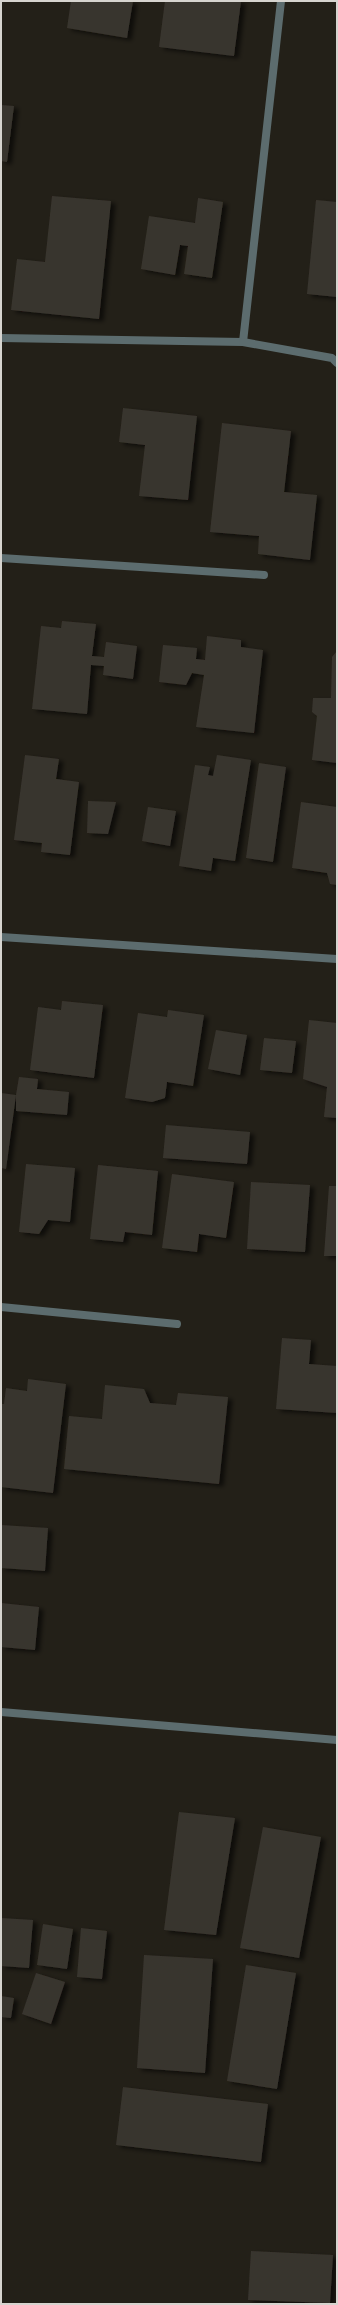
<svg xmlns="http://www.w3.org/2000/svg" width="338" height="2305" font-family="'PT Sans Narrow',sans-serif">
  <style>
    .building { fill: #39352e; filter: url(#shadow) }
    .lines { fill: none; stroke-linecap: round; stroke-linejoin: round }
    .street { stroke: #5c6c6e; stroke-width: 8 }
  </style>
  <defs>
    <filter id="shadow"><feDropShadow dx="4.5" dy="2.5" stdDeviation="2" flood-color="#0009"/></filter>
  </defs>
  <rect width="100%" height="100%" fill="#232018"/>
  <!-- building -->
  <g class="building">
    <path d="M71 1H133L127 38 67 28Z"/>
    <path d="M165 1H241L234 56 159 47Z"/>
    <path d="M1 105 14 106 7 162 1 161Z"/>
    <path d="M52 196 111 201 99 319 11 310 17 259 45 262Z"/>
    <path d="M198 198 223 202 212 278 184 274 188 246 180 245 175 275 141 269 149 216 195 223Z"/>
    <path d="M316 200 337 202V297L307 294Z"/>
    <path d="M123 408 197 416 188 500 139 496 145 445 119 442Z"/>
    <path d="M222 423 291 431 284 492 317 495 310 560 258 554 259 536 210 532Z"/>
    <path d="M62 621 96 624 92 656 104 657 106 642 137 646 133 679 103 675 104 666 91 665 87 714 32 709 41 626 61 628Z"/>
    <path d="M207 636 241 640V647L263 650 254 733 196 727 204 675 192 673 186 685 159 682 163 645 197 648 196 659 205 660Z"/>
    <path d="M337 651V763L312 760 317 716 312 712 313 698H331L332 657Z"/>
    <path d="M25 755 59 759 56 779 79 782 70 855 41 852 42 843 14 840Z"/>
    <path d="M217 755 251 760 235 861 213 858 211 871 179 866 195 765 210 767 208 775 213 776Z"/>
    <path d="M259 763 286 767 273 862 246 858Z"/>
    <path d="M88 801 116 802 108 834 87 833Z"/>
    <path d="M301 802 337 807V885L330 884 327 873 292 868Z"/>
    <path d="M148 807 176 811 170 846 142 841Z"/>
    <path d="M62 1001 103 1005 94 1078 30 1070 38 1007 61 1010Z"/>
    <path d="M168 1010 204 1015 193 1086 167 1082 165 1098 152 1102 125 1098 138 1013 167 1017Z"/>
    <path d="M309 1020 337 1023V1118L324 1117 327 1087 303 1079Z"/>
    <path d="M216 1030 247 1035 240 1075 208 1069Z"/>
    <path d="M264 1038 296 1041 292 1073 260 1070Z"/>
    <path d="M19 1077 38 1079 37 1089 69 1092 67 1115 16 1111V1095L6 1169 1 1168V1093L16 1095Z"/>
    <path d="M166 1125 250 1132 247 1164 163 1158Z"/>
    <path d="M26 1164 75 1168 70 1222 48 1220 39 1234 19 1232Z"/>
    <path d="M98 1165 158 1171 152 1235 125 1232 123 1242 90 1239Z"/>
    <path d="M172 1174 234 1182 226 1238 199 1234 197 1252 162 1248Z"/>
    <path d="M251 1182 310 1185 305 1252 247 1249Z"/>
    <path d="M329 1186H337V1256H324Z"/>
    <path d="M282 1338 311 1340 309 1364 337 1366V1413L276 1409Z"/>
    <path d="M28 1379 66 1384 53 1493 1 1487V1404H4L6 1388 27 1391Z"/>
    <path d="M105 1385 144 1389 150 1403 176 1405 178 1393 228 1397 219 1484 64 1469 69 1416 102 1419Z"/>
    <path d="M1 1525 48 1528 45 1571 1 1568Z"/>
    <path d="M1 1603 39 1607 35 1650 1 1647Z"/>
    <path d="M179 1812 235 1818 216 1935 164 1930Z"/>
    <path d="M263 1827 321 1837 299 1958 240 1948Z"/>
    <path d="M1 1918 33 1920 29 1968 1 1966Z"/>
    <path d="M43 1924 73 1929 67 1969 37 1965Z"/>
    <path d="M81 1928 107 1931 102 1979 77 1977Z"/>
    <path d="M144 1955 213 1959 205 2073 137 2068Z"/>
    <path d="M246 1965 296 1973 277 2089 227 2081Z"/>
    <path d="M36 1973 65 1982 51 2024 22 2014Z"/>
    <path d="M1 1996 14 1998 11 2018 1 2017Z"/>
    <path d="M123 2087 268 2104 261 2162 116 2145Z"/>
    <path d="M251 2251 333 2255 330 2303 248 2300Z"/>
  </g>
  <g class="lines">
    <!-- street -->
    <g class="street">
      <path d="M1 338 243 342 281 1"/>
      <path d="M243 342 332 358 337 363"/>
      <path d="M1 558 264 575"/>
      <path d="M1 937 337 959"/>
      <path d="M1 1307 177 1324"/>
      <path d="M1 1712 337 1740"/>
    </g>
  </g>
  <!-- border -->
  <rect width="338" height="2305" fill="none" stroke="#d6d4cf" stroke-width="4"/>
</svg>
